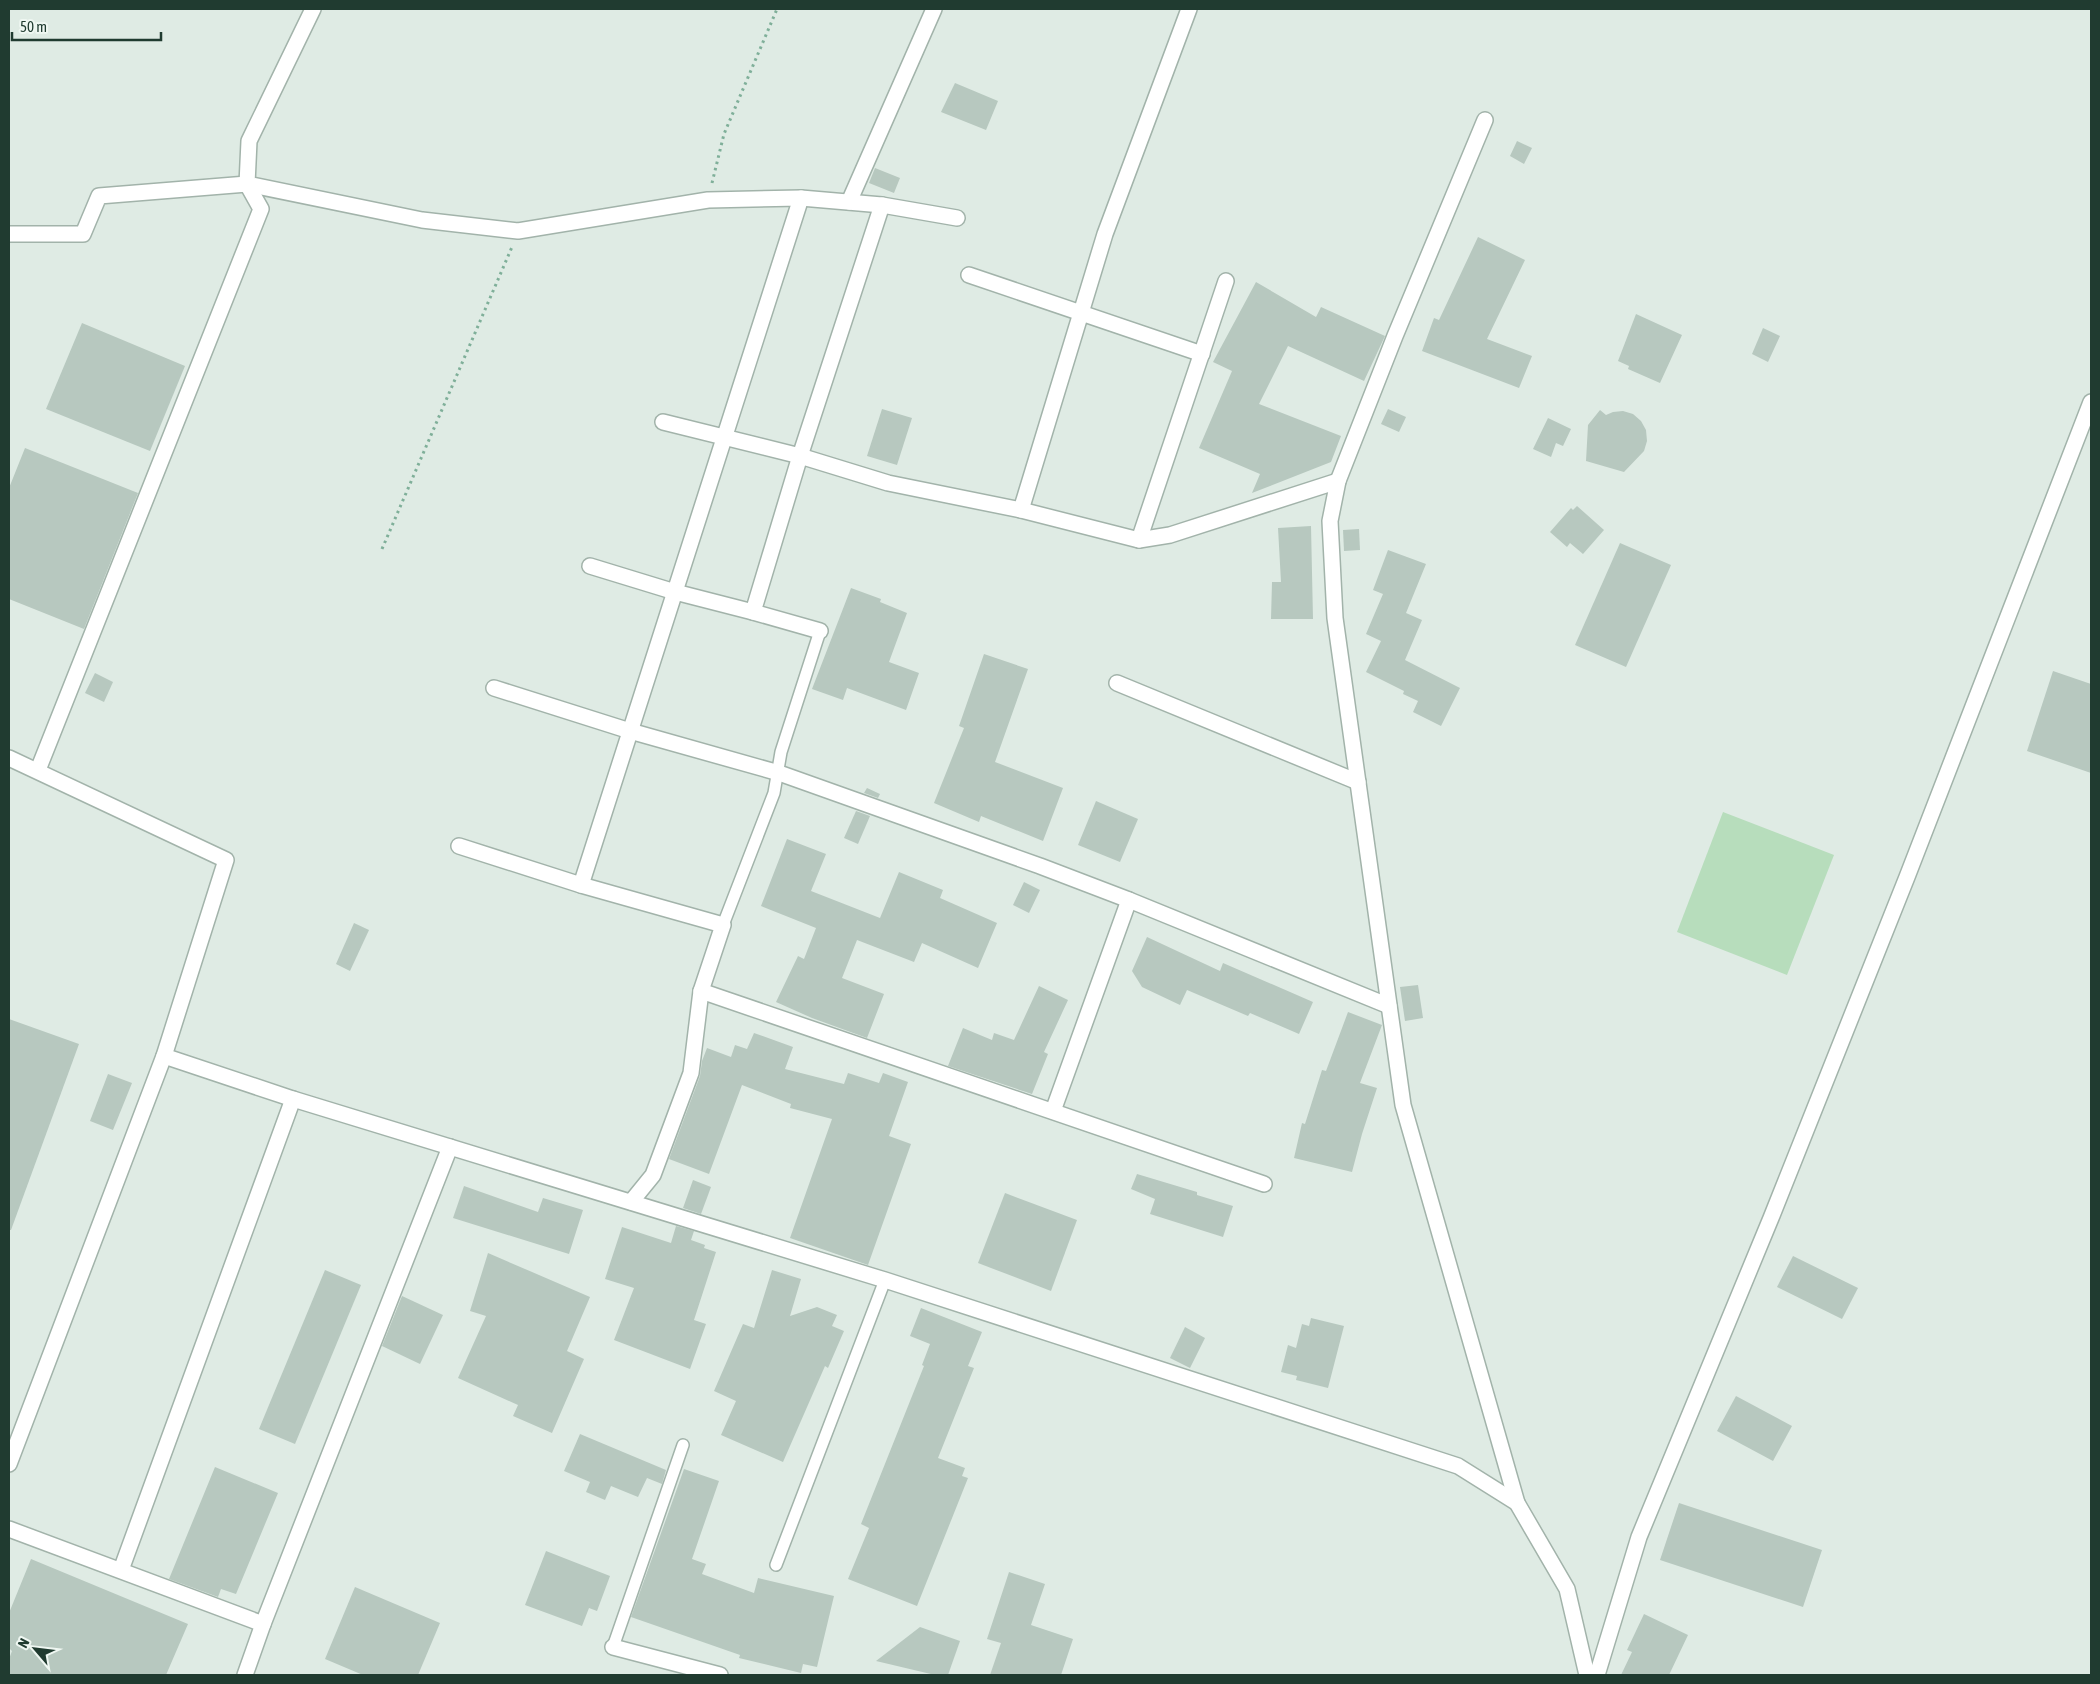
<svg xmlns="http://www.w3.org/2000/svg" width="2100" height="1684" font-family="'Asap Condensed',sans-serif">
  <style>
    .green { fill: #b7ddbc }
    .building { fill: #b7c8bf }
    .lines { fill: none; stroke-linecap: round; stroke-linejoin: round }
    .lane-casing { stroke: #a2b3aa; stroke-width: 14 }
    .street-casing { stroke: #a2b3aa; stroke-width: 18 }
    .path { stroke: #7faf99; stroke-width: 3; stroke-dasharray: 2.5 4; stroke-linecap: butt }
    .lane { stroke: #fff; stroke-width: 11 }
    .street { stroke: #fff; stroke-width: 15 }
  </style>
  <rect width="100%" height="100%" fill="#dfebe4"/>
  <!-- green -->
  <path class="green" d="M1723 812 1834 855 1787 975 1677 932Z"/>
  <!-- building -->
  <g class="building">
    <path d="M955 83 998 101 986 130 941 112Z"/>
    <path d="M1517 141 1532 148 1524 164 1510 156Z"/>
    <path d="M875 168 900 178 894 193 869 183Z"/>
    <path d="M1478 237 1525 260 1487 339 1532 356 1519 388 1422 351 1434 318 1439 320Z"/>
    <path d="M1256 282 1316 317 1321 307 1385 336 1364 381 1288 346 1259 404 1341 436 1331 462 1252 493 1260 474 1199 448 1232 371 1213 362Z"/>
    <path d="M1636 314 1682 335 1660 383 1628 369 1629 366 1618 361Z"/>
    <path d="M82 323 185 366 150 451 46 409Z"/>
    <path d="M1763 328 1780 336 1768 362 1752 354Z"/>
    <path d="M882 409 912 418 897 465 867 456Z"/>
    <path d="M1388 409 1406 417 1399 432 1381 424Z"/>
    <path d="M1600 410 1606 415 1613 412 1623 411 1633 414 1641 421 1646 430 1647 441 1644 451 1624 472 1586 461 1588 425Z"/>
    <path d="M1548 418 1571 429 1563 446 1556 443 1551 457 1533 449Z"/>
    <path d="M25 448 138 493 84 629 9 599V488Z"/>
    <path d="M1577 506 1604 530 1583 554 1570 543 1567 547 1550 532 1571 508 1573 510Z"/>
    <path d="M1311 526 1313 619H1271L1272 582H1281L1278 528Z"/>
    <path d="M1359 529 1360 550 1344 551 1343 530Z"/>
    <path d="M1620 543 1671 565 1626 667 1575 645Z"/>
    <path d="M1388 550 1426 564 1406 613 1422 620 1405 660 1460 688 1441 726 1413 712 1418 701 1403 694 1404 691 1366 672 1381 641 1366 634 1383 594 1373 590Z"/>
    <path d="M851 588 881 599 880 602 907 613 889 662 919 673 906 710 847 688 843 700 812 689Z"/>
    <path d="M984 654 1028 669 995 762 1063 788 1043 841 981 816 979 822 934 803 964 728 959 726Z"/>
    <path d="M2053 671 2091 684V773L2027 751Z"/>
    <path d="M95 673 113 682 104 702 85 693Z"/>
    <path d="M867 788 880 794 878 798 864 793Z"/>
    <path d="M1096 801 1138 819 1120 862 1078 845Z"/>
    <path d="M856 811 870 816 858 844 844 838Z"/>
    <path d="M787 839 826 854 811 891 880 918 899 872 943 890 940 898 997 923 978 968 922 943 914 962 857 940 842 978 884 994 867 1038 812 1018 776 1002 798 956 804 959 816 928 761 906Z"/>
    <path d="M1024 882 1040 890 1029 913 1013 905Z"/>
    <path d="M354 923 369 930 350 971 336 964Z"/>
    <path d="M1147 937 1220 971 1223 963 1313 1002 1299 1034 1250 1013 1248 1016 1187 990 1180 1005 1142 987 1132 971Z"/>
    <path d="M1418 985 1423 1018 1405 1021 1400 987Z"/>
    <path d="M1039 986 1068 1000 1044 1052 1048 1054 1032 1094 948 1066 963 1028 992 1040 994 1033 1014 1040Z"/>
    <path d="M1348 1012 1382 1025 1360 1083 1377 1088 1362 1134 1352 1172 1294 1158 1302 1123 1305 1124 1322 1070 1326 1071Z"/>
    <path d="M9 1019 79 1044 11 1230H9Z"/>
    <path d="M754 1033 793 1047 785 1069 844 1084 848 1073 879 1083 883 1073 908 1082 889 1136 911 1144 868 1265 790 1238 832 1119 790 1108 791 1104 742 1085 709 1174 669 1159 700 1076 702 1061 707 1048 731 1057 735 1045 747 1049Z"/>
    <path d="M108 1074 132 1083 113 1130 90 1121Z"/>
    <path d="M1137 1174 1197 1192V1195L1233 1206 1223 1237 1150 1214 1155 1199 1131 1189Z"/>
    <path d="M693 1180 711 1187 701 1214 683 1208Z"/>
    <path d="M464 1186 538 1212 543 1198 583 1210 569 1254 453 1218Z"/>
    <path d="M1005 1193 1077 1220 1051 1291 978 1263Z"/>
    <path d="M676 1226 694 1231 691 1240 705 1245 704 1248 716 1252 694 1320 706 1324 690 1369 614 1340 634 1288 605 1279 622 1227 671 1243Z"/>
    <path d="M488 1253 590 1297 567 1351 584 1359 552 1433 513 1416 518 1405 458 1378 486 1316 470 1311Z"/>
    <path d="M1793 1256 1858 1288 1842 1319 1777 1287Z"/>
    <path d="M325 1270 361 1285 295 1444 259 1429Z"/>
    <path d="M772 1270 801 1279 790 1316 817 1307 837 1315 832 1326 844 1331 828 1368 825 1366 783 1462 721 1435 736 1401 714 1391 743 1324 754 1328Z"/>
    <path d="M402 1296 443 1315 420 1364 382 1346Z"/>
    <path d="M921 1308 982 1332 968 1366 974 1368 938 1458 965 1468 962 1476 968 1478 917 1606 848 1579 869 1528 861 1524 924 1366 922 1365 930 1344 910 1336Z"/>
    <path d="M1311 1318 1344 1326 1328 1388 1296 1380 1297 1376 1281 1372 1288 1345 1296 1348 1302 1324 1309 1326Z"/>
    <path d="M1185 1327 1205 1338 1190 1368 1170 1358Z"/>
    <path d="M1736 1396 1792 1426 1773 1461 1717 1431Z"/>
    <path d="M580 1434 666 1470 662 1484 647 1478 638 1497 611 1486 605 1500 586 1492 590 1482 564 1471Z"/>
    <path d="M215 1467 278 1493 236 1594 221 1589 218 1597 169 1579Z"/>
    <path d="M684 1469 719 1481 692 1559 706 1564 702 1574 754 1593 758 1578 834 1596 817 1667 803 1664 801 1673 739 1658 740 1655 631 1617Z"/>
    <path d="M1679 1503 1822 1550 1803 1607 1660 1560Z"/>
    <path d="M546 1551 610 1576 597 1611 589 1608 582 1626 525 1605Z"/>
    <path d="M31 1559 188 1624 166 1675H9V1659L12 1651 9 1648V1613Z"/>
    <path d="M1009 1572 1045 1584 1031 1625 1073 1639 1061 1675H990L1001 1643 987 1639Z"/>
    <path d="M355 1587 440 1623 418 1675H363L325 1659Z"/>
    <path d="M1644 1614 1688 1635 1669 1675H1621L1632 1652 1627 1650Z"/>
    <path d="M920 1627 960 1641 948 1675H935L876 1661Z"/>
  </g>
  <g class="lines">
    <defs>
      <g id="lane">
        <path d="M723 925 774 793 781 752 820 631"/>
        <path d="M776 1565 885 1280"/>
        <path d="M613 1647 683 1445"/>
      </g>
      <g id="street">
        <path d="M313 9 249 141 247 184 422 220 518 231 708 200 801 198 882 205 957 218"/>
        <path d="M1485 120 1395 336 1338 481 1330 521 1335 618 1403 1105 1517 1503"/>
        <path d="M849 202 934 9"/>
        <path d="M9 234H83L99 196 247 184 261 209 38 770"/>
        <path d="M969 275 1202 354"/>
        <path d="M663 422 800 456 888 483 1021 510 1139 540 1170 535 1338 481"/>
        <path d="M1021 510 1105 234 1189 9"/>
        <path d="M1139 540 1226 281"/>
        <path d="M590 566 675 592 753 612"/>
        <path d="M820 631 753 612 800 456 882 205"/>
        <path d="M1117 683 1358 782"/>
        <path d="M494 688 630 731 779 773 1040 866 1129 900 1389 1006"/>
        <path d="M9 758 226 860 164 1056 9 1464"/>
        <path d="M459 846 581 885 723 925 701 991 691 1073 653 1175 631 1202"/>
        <path d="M581 885 801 198"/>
        <path d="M701 991 1264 1184"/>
        <path d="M164 1056 293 1099 885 1280 1458 1466 1517 1503 1567 1589 1587 1675"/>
        <path d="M1053 1111 1129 900"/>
        <path d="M9 1529 263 1624"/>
        <path d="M121 1570 293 1099"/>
        <path d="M613 1647 720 1675"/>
        <path d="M245 1675 263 1624 450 1147"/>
        <path d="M1597 1675 1639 1537 1771 1218 1907 877 2091 402"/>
      </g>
    </defs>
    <!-- lane casing -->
    <use href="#lane" class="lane-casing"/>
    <!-- street casing -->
    <use href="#street" class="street-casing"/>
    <!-- path -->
    <g class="path">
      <path d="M712 183 724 134 777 9"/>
      <path d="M382 549 512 247"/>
    </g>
    <!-- lane -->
    <use href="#lane" class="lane"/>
    <!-- street -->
    <use href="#street" class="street"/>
  </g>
  <!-- border -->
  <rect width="2100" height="1684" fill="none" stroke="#203b30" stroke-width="20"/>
  <!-- north arrow -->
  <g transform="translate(35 1649) rotate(298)" stroke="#eff7f2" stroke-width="4" paint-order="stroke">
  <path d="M0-4L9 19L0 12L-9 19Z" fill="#203b30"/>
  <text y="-8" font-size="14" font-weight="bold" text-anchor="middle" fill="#203b30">N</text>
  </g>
  <!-- scale -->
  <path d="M12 32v8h149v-8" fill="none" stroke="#203b30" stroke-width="2.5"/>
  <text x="20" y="32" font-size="15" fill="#203b30" stroke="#eff7f2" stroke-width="4" paint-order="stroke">50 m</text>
</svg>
